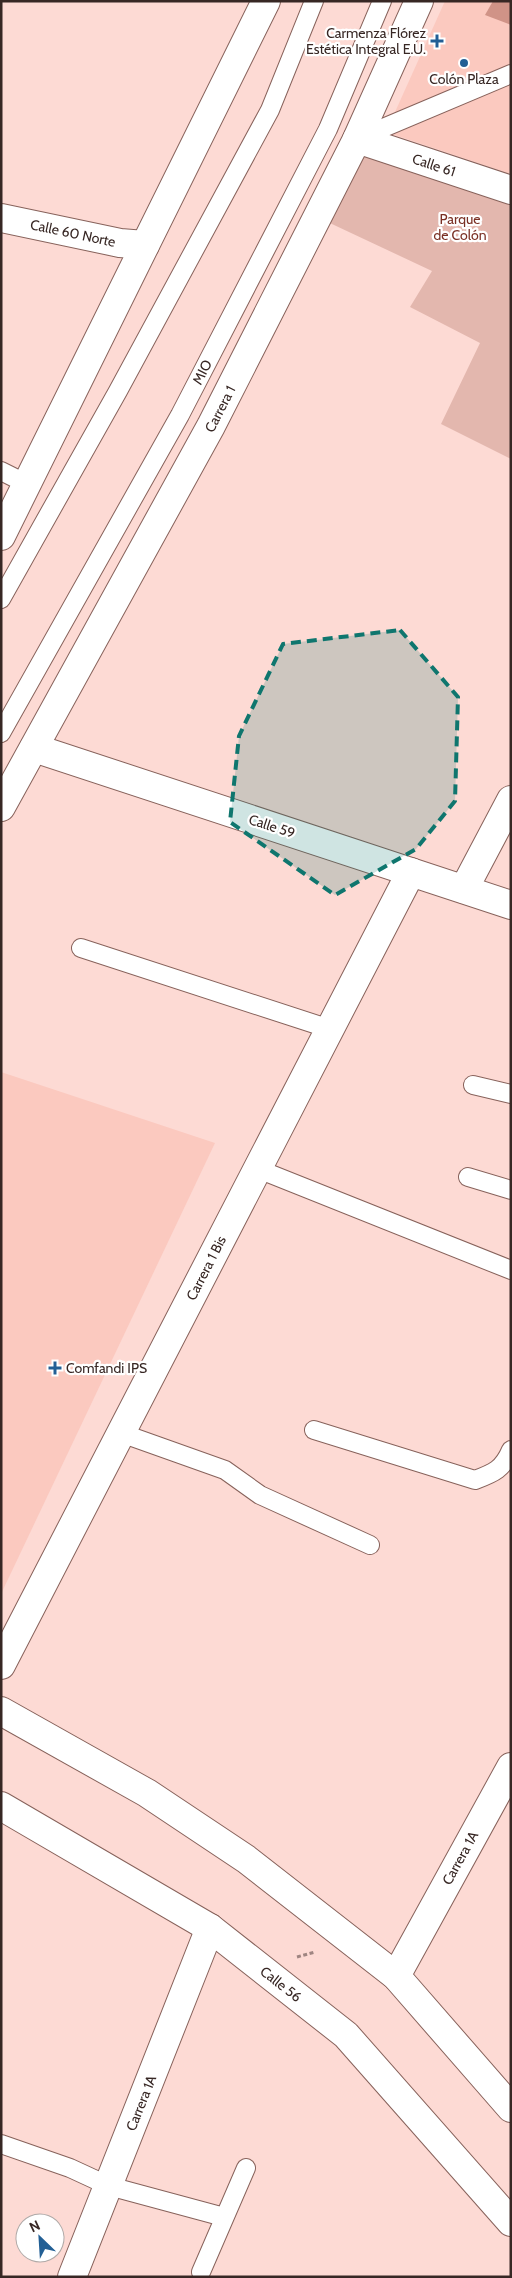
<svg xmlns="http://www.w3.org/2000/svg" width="512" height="2278" font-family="Cabin,sans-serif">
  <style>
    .built { fill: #fbc9bf }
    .green { fill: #e3b7ae }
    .building { fill: #d09387 }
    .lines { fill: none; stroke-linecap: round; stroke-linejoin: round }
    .service-casing { stroke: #87625b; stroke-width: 20 }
    .minor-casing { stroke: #87625b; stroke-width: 30 }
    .tertiary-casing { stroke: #87625b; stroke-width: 30 }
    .primary-casing { stroke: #87625b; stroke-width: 30 }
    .path { stroke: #9f8581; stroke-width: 3; stroke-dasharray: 4 2.5; stroke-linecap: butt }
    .service { stroke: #fff; stroke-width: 18 }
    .minor { stroke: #fff; stroke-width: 28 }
    .tertiary { stroke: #fff; stroke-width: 28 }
    .primary { stroke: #fff; stroke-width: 28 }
    .marked { fill: #0f766e; fill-opacity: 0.2; stroke: #0f766e; stroke-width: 4; stroke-dasharray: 10 6; stroke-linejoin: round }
    .poi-dot { fill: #225f95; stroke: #fff; stroke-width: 2 }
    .labels { text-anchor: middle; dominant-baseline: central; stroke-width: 4.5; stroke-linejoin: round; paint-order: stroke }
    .poi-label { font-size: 14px; fill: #372724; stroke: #fff; text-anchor: end }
    .street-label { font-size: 14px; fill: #372724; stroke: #fff }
    .park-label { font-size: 14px; fill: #7a3024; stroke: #fff }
  </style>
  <rect width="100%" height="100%" fill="#fddad4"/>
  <!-- built -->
  <g class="built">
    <path d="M445 1H511V174L386 132Z"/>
    <path d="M1 1072 215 1143 1 1594Z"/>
  </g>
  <!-- green -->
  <path class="green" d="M357 139 511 190V459L441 424 480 343 410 307 432 271 317 217Z"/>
  <!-- building -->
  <path class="building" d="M493 1H511V25L485 15Z"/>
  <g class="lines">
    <defs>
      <g id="service">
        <path d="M357 139 511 74"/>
        <path d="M1 471 27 484"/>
        <path d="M1 599 118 391 270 110 314 1"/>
        <path d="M1 733 180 415 328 129 382 1"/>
        <path d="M81 948 330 1029"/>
        <path d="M473 1085 511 1094"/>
        <path d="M258 1169 511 1270"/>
        <path d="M468 1177 511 1190"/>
        <path d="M314 1430 475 1480C494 1473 503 1469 511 1450"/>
        <path d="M121 1433 225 1470 260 1495 370 1545"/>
        <path d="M1 2144 70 2168 109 2186 224 2217"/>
        <path d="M201 2272 246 2168"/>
      </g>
      <g id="minor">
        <path d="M357 139 511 190"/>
        <path d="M1 218 120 243 145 245"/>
        <path d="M34 748 511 905"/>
        <path d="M464 889 511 800"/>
        <path d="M1 1665 411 872"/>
        <path d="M396 1976 511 1767"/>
        <path d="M72 2277 210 1928"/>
      </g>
      <g id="tertiary">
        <path d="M1 1711 147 1793 246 1859 396 1976 511 2108"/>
        <path d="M1 1806 210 1928 346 2035 511 2222"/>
      </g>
      <g id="primary">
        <path d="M1 536 266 1"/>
        <path d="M1 807 211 426 357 139 419 1"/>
      </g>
    </defs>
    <!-- service casing -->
    <use href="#service" class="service-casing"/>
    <!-- minor casing -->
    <use href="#minor" class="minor-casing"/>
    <!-- tertiary casing -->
    <use href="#tertiary" class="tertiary-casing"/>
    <!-- primary casing -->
    <use href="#primary" class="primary-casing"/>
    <!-- path -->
    <path class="path" d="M297 1957 315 1952"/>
    <!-- service -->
    <use href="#service" class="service"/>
    <!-- minor -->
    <use href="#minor" class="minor"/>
    <!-- tertiary -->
    <use href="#tertiary" class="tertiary"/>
    <!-- primary -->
    <use href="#primary" class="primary"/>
  </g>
  <!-- marked area -->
  <path class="marked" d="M400 630 458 697 455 801 416 849 335 895 230 822 239 736 283 644Z"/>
  <!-- markers -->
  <g class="poi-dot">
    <path d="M434.5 33.5h5v5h5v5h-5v5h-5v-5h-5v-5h5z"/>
    <circle cx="464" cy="63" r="5"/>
    <path d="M52.5 1360.5h5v5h5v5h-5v5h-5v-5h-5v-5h5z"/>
  </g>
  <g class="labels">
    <!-- poi labels -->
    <g class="poi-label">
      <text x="426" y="33">Carmenza Flórez<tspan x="426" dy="16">Estética Integral E.U.</tspan></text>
      <text x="464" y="79" text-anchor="middle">Colón Plaza</text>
      <text x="66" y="1368" text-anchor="start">Comfandi IPS</text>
    </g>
    <!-- street labels -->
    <g class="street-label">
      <text transform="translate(434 165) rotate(18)">Calle 61</text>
      <text transform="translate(73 233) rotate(12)">Calle 60 Norte</text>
      <text transform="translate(202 372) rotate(-63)">MIO</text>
      <text transform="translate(220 409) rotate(-63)">Carrera 1</text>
      <text transform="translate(272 826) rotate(18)">Calle 59</text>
      <text transform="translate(206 1268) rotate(-63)">Carrera 1 Bis</text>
      <text transform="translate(460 1858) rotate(-61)">Carrera 1A</text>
      <text transform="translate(281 1984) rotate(38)">Calle 56</text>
      <text transform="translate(141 2103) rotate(-68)">Carrera 1A</text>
    </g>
    <!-- park labels -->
    <g class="park-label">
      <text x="460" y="219">Parque<tspan x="460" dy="16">de Colón</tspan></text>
    </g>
  </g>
  <!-- border -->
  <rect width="512" height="2278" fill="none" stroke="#372724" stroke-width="5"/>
  <!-- north arrow -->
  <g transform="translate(40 2238) rotate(335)"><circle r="24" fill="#ffffff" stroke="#afa9a7"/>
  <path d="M0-4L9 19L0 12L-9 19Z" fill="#225f95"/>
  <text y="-8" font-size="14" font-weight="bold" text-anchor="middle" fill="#372724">N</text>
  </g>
</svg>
